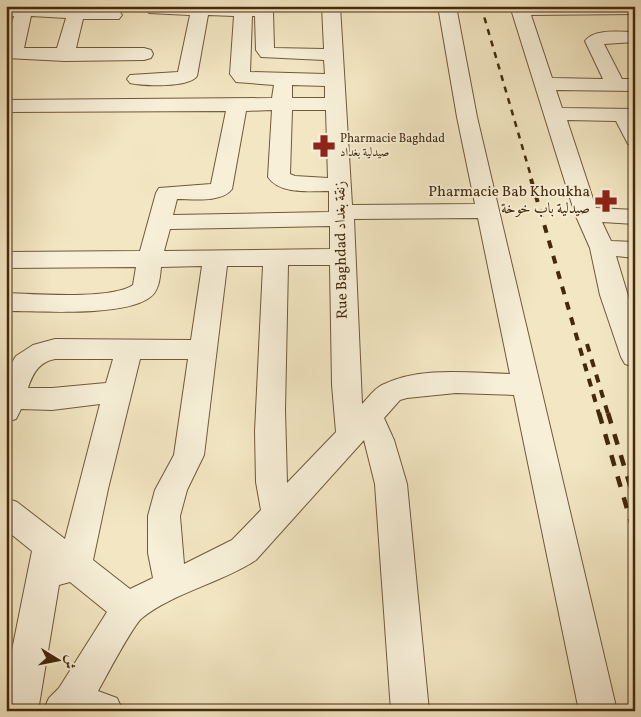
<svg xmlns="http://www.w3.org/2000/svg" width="641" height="717" font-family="Vollkorn,Amiri,serif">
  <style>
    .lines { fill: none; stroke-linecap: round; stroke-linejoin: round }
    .minor-casing { stroke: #70593a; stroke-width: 2 }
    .minor { fill: #f7efd8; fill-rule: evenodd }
    .rail-far2 { stroke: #442a0c; stroke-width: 2.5; stroke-dasharray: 6 6; stroke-linecap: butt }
    .rail-far1 { stroke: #442a0c; stroke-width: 4; stroke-dasharray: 8 8; stroke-linecap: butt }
    .rail { stroke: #442a0c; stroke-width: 4.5; stroke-dasharray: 11 11; stroke-linecap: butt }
    .labels { text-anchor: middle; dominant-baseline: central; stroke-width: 4; stroke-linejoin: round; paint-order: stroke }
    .far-poi-label { font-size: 12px; fill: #442a0c; stroke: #f7efd8; text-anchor: start }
    .poi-label { font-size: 15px; fill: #442a0c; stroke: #f7efd8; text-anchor: end }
    .street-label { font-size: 15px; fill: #442a0c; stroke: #f7efd8 }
  </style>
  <rect width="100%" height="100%" fill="#f3e7c3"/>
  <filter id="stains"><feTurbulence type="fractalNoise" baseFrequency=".004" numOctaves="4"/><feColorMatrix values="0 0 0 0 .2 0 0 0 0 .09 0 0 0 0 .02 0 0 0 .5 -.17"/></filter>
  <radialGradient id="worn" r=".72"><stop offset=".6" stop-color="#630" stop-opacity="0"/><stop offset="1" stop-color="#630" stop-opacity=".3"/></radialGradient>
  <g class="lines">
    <defs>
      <g id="minor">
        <path d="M6 6 62 7 119 11 122 15 119 19H83L76 48H144L151 50 153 54 151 58 144 60 65 61 6 58V44L14 16H6ZM31 16 66 18 57 48H24Z"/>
        <path d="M148 6H264L273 12 274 48 324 49 322 6H340L352 205 475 204 457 117 438 6H456L477 117 617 711H579L514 395 456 393 407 398 400 400 384 418 394 440 407 484 429 711H391L375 484 364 440 256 560C221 583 173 593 142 618 133 625 106 677 98 691L117 698 123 711H43L49 698 59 688 107 612 70 582 59 585 38 711H6V680L32 551 6 530V498L17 502 65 539 100 404 52 410 21 409 16 419 6 422V372L16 356 33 345 55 339 191 340 202 266 161 267C160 278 159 292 149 298 122 317 40 311 6 311V293C34 294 111 300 133 285L136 267 6 268V252L140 251 156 193 159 188 211 184 226 111 6 112V100L272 98 274 85 236 82 230 74 234 16 208 15 197 76C189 88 143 86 130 83L127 79 130 75 178 72 190 15 149 13 146 9ZM252 16H255L256 50 261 57 324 60 325 74 250 72ZM292 85 325 86V98H292ZM272 110 268 177C280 195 310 191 329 191V212L173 215 177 199C193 199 222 203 232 189L246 111ZM292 110H326L328 178 295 176 290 174ZM478 218 510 374C469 373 420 366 382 385 374 389 368 398 362 404L354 219ZM330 226V249L164 251 170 229ZM288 265H330L332 385 336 432 287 483 285 410ZM227 266H263L255 431 256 482 261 510 232 540 184 564 180 516 187 490 204 455ZM55 359H113L106 383 52 388H28C33 373 39 362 55 359ZM140 359H188L174 455 155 490 148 516V553L153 578 130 589 93 560 108 489Z"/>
        <path d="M510 6H635V14L531 15 552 78 603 79 585 41C594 28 621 32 635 32V42L604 44 622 79H635V91L556 90 562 108 635 109V146L628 144 616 121 567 120 596 208 635 210V224L602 222 611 241 635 242V258L616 256 635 319V367L625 364 621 357 600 295 590 248 575 214Z"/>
      </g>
    </defs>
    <!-- minor casing -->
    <use href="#minor" class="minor-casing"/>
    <!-- minor -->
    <use href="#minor" class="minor"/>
    <!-- rail-far2 -->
    <path class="rail-far2" d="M481 6 532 180"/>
    <!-- rail-far1 -->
    <g class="rail-far1">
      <path d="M531 179 599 414"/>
      <path d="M587 344 608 414"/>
    </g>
    <!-- rail -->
    <g class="rail">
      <path d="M599 413 635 536"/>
      <path d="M608 413 635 502"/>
    </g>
  </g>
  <!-- icons -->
  <defs>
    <symbol id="pharmacy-bare" viewBox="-9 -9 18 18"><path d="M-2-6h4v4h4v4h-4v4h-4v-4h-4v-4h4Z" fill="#8f2418" stroke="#f7efd8" stroke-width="2.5" paint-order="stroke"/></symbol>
  </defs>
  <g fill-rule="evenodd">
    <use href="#pharmacy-bare" x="308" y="130" width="32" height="32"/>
    <use href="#pharmacy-bare" x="590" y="185" width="32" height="32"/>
  </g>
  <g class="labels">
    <!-- far-poi labels -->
    <g class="far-poi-label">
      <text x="340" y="139">Pharmacie Baghdad<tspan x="340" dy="14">صيدلية بغداد</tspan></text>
    </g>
    <!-- poi labels -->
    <g class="poi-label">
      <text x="590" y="192">Pharmacie Bab Khoukha<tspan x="590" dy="17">صيدلية باب خوخة</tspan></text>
    </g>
    <!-- street labels -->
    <g class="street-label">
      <text transform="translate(342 250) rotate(-91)">Rue Baghdad زنقة بغداد</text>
    </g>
  </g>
  <!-- margin -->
  <rect width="641" height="717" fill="none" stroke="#f3e7c3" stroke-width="25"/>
  <rect x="8" y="8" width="626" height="702" fill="none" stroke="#442a0c" stroke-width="2.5"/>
  <rect x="12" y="12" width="616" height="692" fill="none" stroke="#442a0c"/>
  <!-- north arrow -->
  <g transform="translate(58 660) rotate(100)" stroke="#f7efd8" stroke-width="4" paint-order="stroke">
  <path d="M0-4L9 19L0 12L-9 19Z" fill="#442a0c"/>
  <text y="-8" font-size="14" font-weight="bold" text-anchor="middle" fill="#442a0c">ش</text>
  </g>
  <rect width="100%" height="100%" filter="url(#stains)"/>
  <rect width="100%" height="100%" fill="url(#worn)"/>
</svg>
